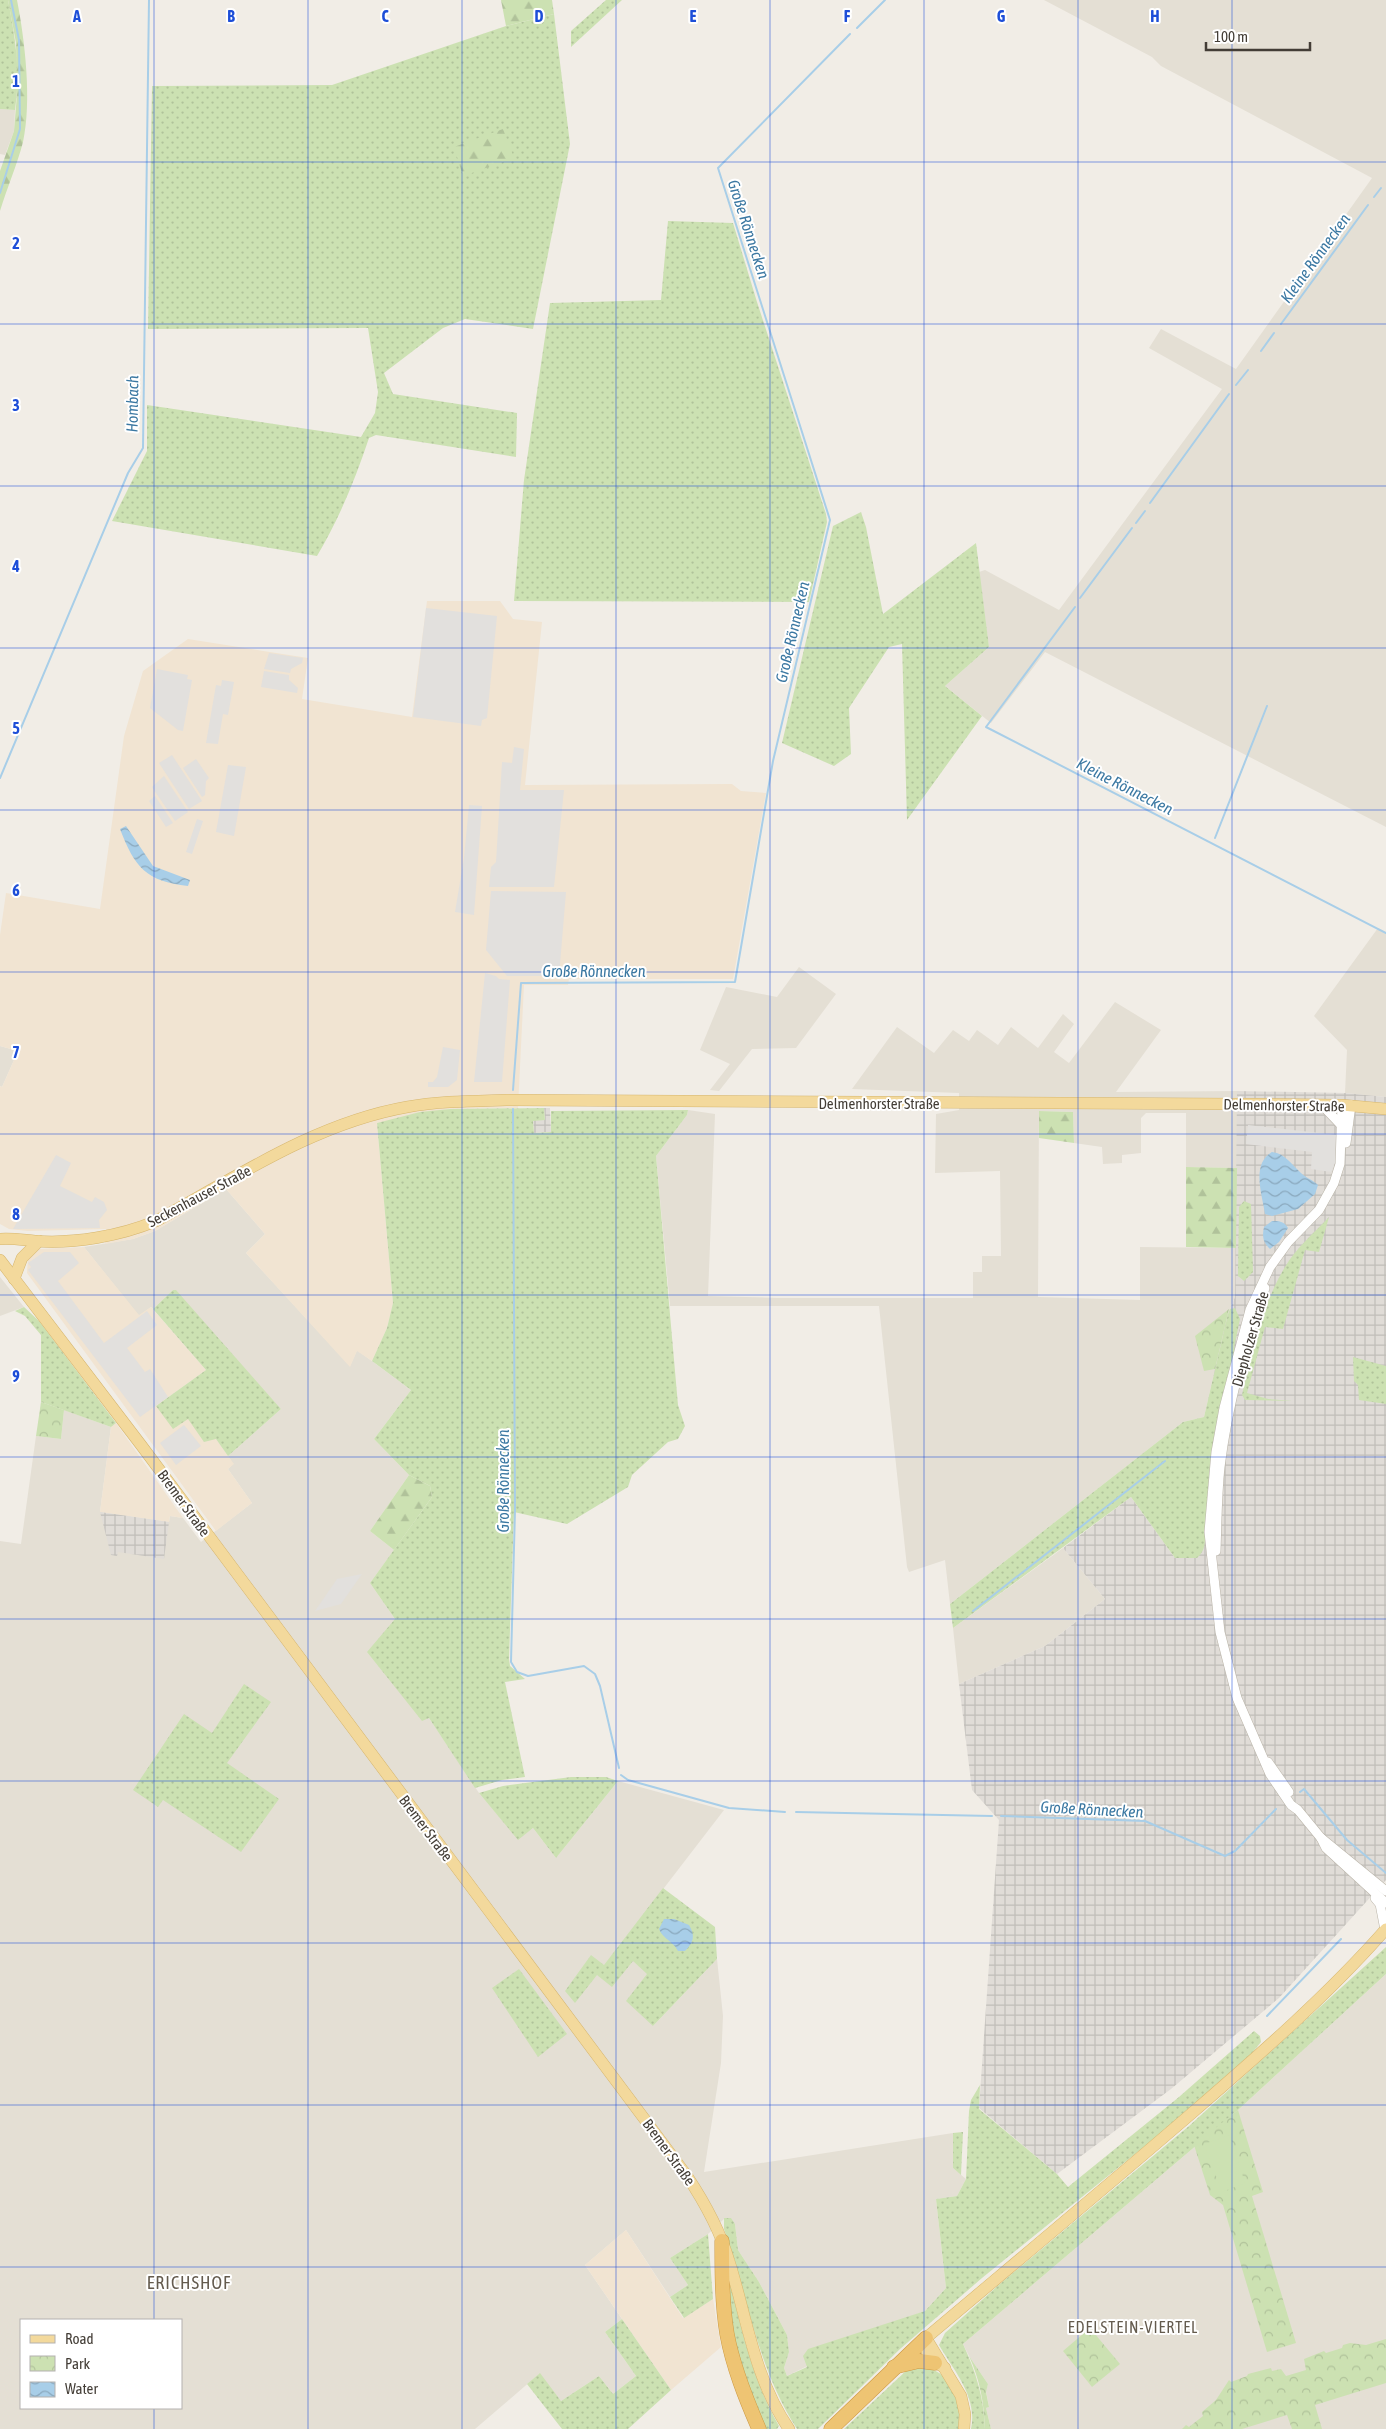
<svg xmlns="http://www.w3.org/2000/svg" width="1386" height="2429" font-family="'Asap Condensed',sans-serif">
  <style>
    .residential { fill: #e4dfd4; fill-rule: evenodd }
    .commercial { fill: #f1e4d2 }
    .industrial { fill: url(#industrial-grid) }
    .grass { fill: url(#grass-dots) }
    .forest { fill: url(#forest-firs) }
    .park { fill: url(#park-crowns) }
    .pitch { fill: #cce1b2 }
    .parking { fill: #e2e0dd }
    .water { fill: url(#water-waves) }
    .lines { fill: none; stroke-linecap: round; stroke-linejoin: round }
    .stream { stroke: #a8cee8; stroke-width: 2 }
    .minor-casing { stroke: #bbb5a9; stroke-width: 10 }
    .major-casing { stroke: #d6b66e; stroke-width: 12 }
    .highway-casing { stroke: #c94; stroke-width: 15 }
    .minor { stroke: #fff; stroke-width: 9 }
    .major { stroke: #f3d99c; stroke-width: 11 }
    .highway { stroke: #eec473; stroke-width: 14 }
    .grid { fill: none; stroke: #1d4ed8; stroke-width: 1; stroke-opacity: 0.55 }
    .labels { text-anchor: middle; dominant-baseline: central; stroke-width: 4; stroke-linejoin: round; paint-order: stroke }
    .street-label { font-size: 15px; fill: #433d36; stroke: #fff }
    .water-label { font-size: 16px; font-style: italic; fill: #3b78a2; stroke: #fff }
    .neighbourhood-label { font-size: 16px; letter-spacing: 1px; fill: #645b4e; stroke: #fff }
    .quarter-label { font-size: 18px; letter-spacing: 1px; fill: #645b4e; stroke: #fff }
    .grid-label { font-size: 16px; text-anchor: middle; font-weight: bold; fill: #1d4ed8; stroke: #fff; stroke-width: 4; stroke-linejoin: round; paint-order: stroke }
  </style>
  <defs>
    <pattern id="industrial-grid" width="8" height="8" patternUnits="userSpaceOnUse" patternTransform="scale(1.25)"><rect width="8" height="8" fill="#e0dcd7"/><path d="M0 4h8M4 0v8" fill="none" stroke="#c1beb9"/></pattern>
    <pattern id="grass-dots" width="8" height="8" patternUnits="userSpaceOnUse" patternTransform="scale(1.25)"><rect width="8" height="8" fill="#cce1b2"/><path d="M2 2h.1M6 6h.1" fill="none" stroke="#b0c29a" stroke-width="1.8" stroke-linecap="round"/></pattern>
    <pattern id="forest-firs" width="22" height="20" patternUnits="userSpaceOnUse" patternTransform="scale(1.25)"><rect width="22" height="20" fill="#cce1b2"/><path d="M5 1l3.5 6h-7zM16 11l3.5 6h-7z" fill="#b0c29a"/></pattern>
    <pattern id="park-crowns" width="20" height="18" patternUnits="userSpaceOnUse" patternTransform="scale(1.25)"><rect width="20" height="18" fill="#cce1b2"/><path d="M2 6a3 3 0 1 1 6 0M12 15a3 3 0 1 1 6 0" fill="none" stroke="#b0c29a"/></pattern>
    <pattern id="water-waves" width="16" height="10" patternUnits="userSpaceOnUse" patternTransform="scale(1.25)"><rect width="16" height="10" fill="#a8cee8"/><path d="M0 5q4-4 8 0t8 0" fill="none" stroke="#8aa8bd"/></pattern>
  </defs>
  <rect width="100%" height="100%" fill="#f1ede6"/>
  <!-- residential -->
  <g class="residential">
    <path d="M1044 0H1386V827L1045 652 991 723 945 686 989 647 979 572 985 570 1059 610 1222 389 1149 348 1161 329 1236 369 1372 178 1161 66 1152 57Z"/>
    <path d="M0 109 15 110 14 131 5 155 0 154Z"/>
    <path d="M1378 928 1386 932V1097L1345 1093 1347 1050 1314 1016Z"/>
    <path d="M799 967 836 994 796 1048 752 1049 719 1091 710 1090 730 1064 700 1050 726 987 777 997Z"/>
    <path d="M1115 1002 1161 1030 1116 1092 1237 1091V1168L1186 1167V1113H1146L1141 1118V1153L1122 1155V1163L1103 1164 1102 1147 1074 1143 1073 1112 1039 1111 1038 1297 1140 1300V1247L1236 1248 1235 1297 1228 1314 1204 1417 1183 1422 950 1604 945 1560 909 1572 907 1567 879 1306H670L656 1156 687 1115 688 1110 715 1114 708 1296 777 1298H973V1272H982V1256H1001L1000 1171 935 1173 936 1114 959 1110V1093L852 1089 897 1027 934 1053 953 1030 969 1041 977 1030 998 1045 1011 1027 1038 1048 1063 1014 1074 1024 1054 1052 1069 1063Z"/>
    <path d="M0 1046 18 1051 2 1087 0 1086Z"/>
    <path d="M226 1189 265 1234 246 1253 350 1366 357 1350 411 1390 374 1439 409 1475 370 1531 394 1550 370 1583 395 1619 429 1718 479 1793 518 1839 533 1828 556 1858 618 1781 724 1810 634 1927 648 1974 653 2026 717 1959 723 2016 721 2063 704 2172 953 2133V2168L966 2179 957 2196 936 2199 946 2288 925 2311 901 2320 787 2376 784 2368 789 2352 787 2335 759 2282 738 2250 735 2224 731 2219H724L708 2234 670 2258 688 2285 670 2297 626 2230 585 2265 622 2319 605 2332 636 2376 613 2394 599 2376 561 2401 539 2374 475 2429H0V1541L21 1544 36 1436 61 1439 64 1410 111 1427 100 1512 169 1522 170 1516 183 1518 201 1542 252 1503 228 1469 233 1464 228 1456 281 1409 173 1290 153 1309 151 1307 139 1316 84 1247 133 1239 155 1231ZM21 2320H181V2408H21Z"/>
    <path d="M0 1277 24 1307 0 1316Z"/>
    <path d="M1063 1548 1105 1599 1045 1646 959 1684 953 1628Z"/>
    <path d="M1386 1974V2429H991L986 2408 989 2407 986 2391 988 2384 969 2356 963 2344 1238 2110Z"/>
  </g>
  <!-- commercial -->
  <g class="commercial">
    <path d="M427 601H500L513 619 542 622 525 785 732 784 741 791 766 793 733 979H569L568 985H524L518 1108 450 1109 377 1123 393 1303 387 1328 372 1361 357 1351 350 1367 246 1253 265 1234 226 1189 155 1231 133 1239 105 1244 106 1229 28 1231 9 1229 0 1224V1086L2 1087 18 1051 0 1046V935L6 893 100 909 124 736 143 671 188 639 308 658 302 699 412 717Z"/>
    <path d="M84 1247 139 1315 151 1307 206 1370 156 1406 188 1419 216 1439 234 1464 228 1469 252 1503 216 1531 27 1273 28 1259 39 1249Z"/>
    <path d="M116 1423 183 1518 170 1516 169 1522 100 1512 111 1427Z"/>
    <path d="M626 2230 683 2318 713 2299 721 2347 671 2390 585 2265Z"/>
  </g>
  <!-- industrial -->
  <g class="industrial">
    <path d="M1237 1091 1345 1093 1386 1097V1880L1279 1998 1171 2089 1057 2174 979 2108 999 1820 972 1790 959 1684 1045 1646 1105 1599 1063 1548 1131 1497 1175 1558 1215 1369 1228 1314 1235 1297Z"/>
    <path d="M544 1108H550L551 1132 534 1133 533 1120H545Z"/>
    <path d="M100 1512 169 1522 164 1559 118 1552 117 1556 111 1555Z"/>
  </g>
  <!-- grass -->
  <g class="grass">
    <path d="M0 0H8C15 36 21 72 15 110L0 109Z"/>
    <path d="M606 0H622L571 47V31Z"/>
    <path d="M554 14 570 144 533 329 465 319 443 328 384 373 393 394 517 413 516 457 376 435 369 438C355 480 339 519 317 556L112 521 147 451V405L361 437 375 413 378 392 368 328 148 329 152 86 332 85 506 26Z"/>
    <path d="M668 221 733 223 757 302 826 514 827 522 809 602 514 601 524 480 550 303 661 300Z"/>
    <path d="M861 512 866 527 883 614 976 543 989 647 945 686 982 716 907 820 902 644 889 647 849 708 851 754 834 766 782 743 833 526Z"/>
    <path d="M544 1108 545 1120 533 1121 534 1133 551 1132V1111L688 1110 687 1115 656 1156 678 1405 685 1426 678 1439 668 1442 632 1475 628 1487 567 1524 514 1512 509 1659 510 1666 525 1679 505 1682 525 1777 502 1780 475 1788 429 1718 422 1721 367 1652 395 1619 370 1583 432 1497 430 1486 409 1475 374 1439 411 1390 372 1361 387 1328 393 1303 377 1123 420 1112 450 1109Z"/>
    <path d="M1244 1201 1251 1204 1253 1272 1244 1281 1238 1276 1239 1207Z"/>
    <path d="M1329 1217 1319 1252 1305 1250 1283 1329 1265 1327 1247 1393 1268 1399 1293 1401 1245 1400 1242 1395C1252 1352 1262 1305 1285 1267 1296 1248 1314 1233 1329 1217Z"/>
    <path d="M173 1290H176L281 1409 228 1456 216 1439 204 1442 188 1419 173 1429 156 1406 206 1370 153 1309Z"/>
    <path d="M24 1307 39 1321 116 1423 111 1427 41 1402V1335L25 1316 15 1311Z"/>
    <path d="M1235 1308 1240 1319 1234 1348 1237 1350 1205 1531C1205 1542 1206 1550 1197 1558H1175L1131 1497 953 1628 950 1604 1183 1422 1204 1417 1228 1314 1230 1309Z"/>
    <path d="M1353 1357 1386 1366V1404L1359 1400 1358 1385 1354 1381Z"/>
    <path d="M244 1684 271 1702 227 1763 279 1799 241 1852 163 1800 158 1807 133 1790 184 1714 212 1733Z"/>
    <path d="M571 1777H606L618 1781 556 1858 533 1828 518 1840 479 1793 503 1786Z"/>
    <path d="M663 1888 715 1927 717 1959 653 2026 626 2001 647 1974 633 1961 612 1987 597 1975 575 2003 565 1991 591 1955 604 1965Z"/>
    <path d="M1386 1947V1974L1238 2110 963 2344C976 2372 984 2398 985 2429H971C978 2397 954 2371 939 2345L945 2333 1001 2283 1189 2126Z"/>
    <path d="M519 1969 567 2034 538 2057 492 1988Z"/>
    <path d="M1254 2031 1260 2036 1261 2042 1252 2053 1156 2137 982 2278 900 2349 818 2429H797C757 2367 748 2298 724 2229V2218H731L735 2224 738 2250 759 2282 787 2335 789 2352 784 2368 787 2376 807 2367 803 2356 808 2349 925 2311 946 2288 936 2199 957 2196 966 2179 969 2111 971 2100 980 2085 979 2109 1057 2174 1068 2187 1179 2097Z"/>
    <path d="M963 2132 961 2175 953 2168V2133Z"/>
    <path d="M708 2234 713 2299 684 2318 670 2297 688 2285 670 2258Z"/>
    <path d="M727 2269C740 2323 751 2378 779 2426L777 2429H762L733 2346Z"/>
    <path d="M622 2319 671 2390 628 2429H562L527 2384 540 2373 561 2401 599 2376 613 2394 636 2376 605 2332Z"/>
    <path d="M921 2366C950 2370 964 2401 958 2429H844L908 2369Z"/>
  </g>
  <!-- forest -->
  <g class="forest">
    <path d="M8 0H17C25 41 32 101 23 142 17 165 7 188 0 211V171L14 131 17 94 16 43Z"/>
    <path d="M501 0H552L554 14 506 26Z"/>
    <path d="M503 129 514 158 463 176 454 147Z"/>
    <path d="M1039 1111 1073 1112 1074 1143 1039 1138Z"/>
    <path d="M1186 1167 1237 1168 1236 1248 1186 1247Z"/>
    <path d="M409 1475 430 1486 432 1497 394 1550 370 1531Z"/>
  </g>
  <!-- park -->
  <g class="park">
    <path d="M1229 1309 1215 1369 1204 1371 1195 1336Z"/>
    <path d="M41 1402 64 1410 61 1439 36 1436Z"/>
    <path d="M1238 2110 1263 2192 1252 2196 1296 2343 1267 2352 1223 2205 1210 2195 1194 2145Z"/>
    <path d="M1090 2328 1120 2364 1092 2387 1063 2351Z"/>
    <path d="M1386 2339V2383L1315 2405 1322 2429H1292L1287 2415 1242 2429H1182L1186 2425 1189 2427 1203 2416 1202 2412 1216 2400 1229 2380 1231 2382 1247 2376 1248 2374 1271 2368 1272 2371 1281 2369 1286 2376 1306 2370 1304 2359 1324 2351 1326 2353 1342 2348 1343 2345 1350 2343 1366 2345Z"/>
    <path d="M969 2356 988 2384 986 2392 989 2407 986 2408 991 2429H985C984 2403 980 2380 969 2356Z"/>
  </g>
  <!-- pitch -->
  <path class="pitch" d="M1230 2135 1245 2183 1222 2192 1204 2144Z"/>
  <!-- parking -->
  <g class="parking">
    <path d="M426 608 497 616 487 718 482 720 481 726 413 717Z"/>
    <path d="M269 653 303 658 302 663 291 669 290 673 264 669Z"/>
    <path d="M157 669 188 675 187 679 192 680 183 731 178 730 150 708Z"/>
    <path d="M264 671 289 675V680L298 688 297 693 261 687Z"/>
    <path d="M222 680 234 682 228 715 223 714 218 744 206 743 216 685 221 686Z"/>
    <path d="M514 747 524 749 520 790H564L554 887H489L491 867 496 862 502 762 512 763Z"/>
    <path d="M172 755 202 801 189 809 159 763Z"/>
    <path d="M196 759 209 778 206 781 205 795 202 797 183 768Z"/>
    <path d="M228 765 246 767 234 836 216 832Z"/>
    <path d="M164 776 188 812 175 821 152 787Z"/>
    <path d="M155 796 173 823 166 827 149 801Z"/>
    <path d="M469 805 482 806 474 915 455 912 464 858Z"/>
    <path d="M197 819 203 821 192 854 186 852Z"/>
    <path d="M491 891 566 892 559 976H507L486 950Z"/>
    <path d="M485 973 496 976 499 979 510 980 502 1082H474Z"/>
    <path d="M443 1047 460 1050 457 1080 448 1087H428V1082H433L437 1077Z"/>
    <path d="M1248 1125 1338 1135V1157L1331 1172 1311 1169 1312 1152 1246 1144Z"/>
    <path d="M56 1155 71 1163 60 1186 92 1202 95 1197 104 1202 107 1210 99 1220 100 1228 13 1229Z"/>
    <path d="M44 1252H70L79 1263 58 1281 104 1343 147 1311 157 1325 127 1348 145 1372 150 1369 168 1397 140 1417 28 1270 31 1267 28 1263Z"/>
    <path d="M184 1425 201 1446 176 1465 160 1443Z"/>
    <path d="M362 1574 341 1604 315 1611 337 1579Z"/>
  </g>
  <!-- water -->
  <g class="water">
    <path d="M126 826 153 866 190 880 188 886C146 881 135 868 120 829Z"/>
    <path d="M1272 1152C1286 1154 1291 1164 1301 1173 1306 1178 1313 1180 1318 1185L1315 1194 1298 1209 1272 1216 1265 1214C1262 1194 1251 1164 1272 1152Z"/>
    <path d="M1272 1221C1279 1221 1284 1221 1288 1228L1279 1242 1270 1249C1263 1242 1262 1237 1264 1227Z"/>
    <path d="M664 1919H674L689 1925C696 1936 693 1943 685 1951H678C673 1941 663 1939 659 1929Z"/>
  </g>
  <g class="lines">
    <!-- stream -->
    <g class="stream">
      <path d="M857 28 885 0"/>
      <path d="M0 193 20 129 19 40 11 0"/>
      <path d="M1374 197 1381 188"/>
      <path d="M1281 324 1368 205"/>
      <path d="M1261 351 1274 333"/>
      <path d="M1236 385 1248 370"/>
      <path d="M1150 503 1229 394"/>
      <path d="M1136 523 1145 511"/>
      <path d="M1080 598 1132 528"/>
      <path d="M1075 607 986 727 1386 933"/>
      <path d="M0 778 128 473 143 448 149 0"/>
      <path d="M1215 838 1267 706"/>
      <path d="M513 1090 521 983 735 982 773 761 830 520 718 168 850 34"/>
      <path d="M513 1109 515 1510 511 1662 517 1672 528 1676 584 1666 595 1674 600 1686 619 1768"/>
      <path d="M973 1611 1165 1461"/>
      <path d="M621 1775 628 1780 729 1808 785 1812"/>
      <path d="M1300 1792 1304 1789 1347 1840 1386 1873"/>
      <path d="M796 1812 992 1816"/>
      <path d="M1001 1816 1145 1821 1225 1856 1235 1851 1276 1809"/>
      <path d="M1267 2016 1341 1939"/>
    </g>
    <defs>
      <g id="minor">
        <path d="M1322 1105 1342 1126"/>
        <path d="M1342 1105 1340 1164 1334 1183 1319 1210 1288 1242 1270 1267 1250 1310 1224 1408 1216 1452 1209 1532 1220 1632 1237 1698 1270 1774 1291 1805 1298 1810 1321 1838 1326 1848 1386 1903"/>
        <path d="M1346 1143 1351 1105"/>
        <path d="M1216 1551C1217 1523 1217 1495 1220 1467 1227 1409 1244 1342 1265 1288"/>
        <path d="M1268 1762 1289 1792"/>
        <path d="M1321 1838 1386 1891"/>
        <path d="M1375 1898 1380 1904 1385 1930"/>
      </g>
      <g id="major">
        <path d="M0 1239C12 1238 23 1240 35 1241 74 1244 120 1236 156 1221 236 1177 316 1123 407 1107 440 1101 473 1101 506 1100L1238 1104 1342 1105 1386 1109"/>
        <path d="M0 1260 141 1445 687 2176C705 2203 720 2230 729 2261 747 2318 754 2378 789 2429"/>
        <path d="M14 1279 22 1258 39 1241"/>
        <path d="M926 2338 961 2396 965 2414 964 2429"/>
        <path d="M945 2368C933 2361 922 2352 926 2338 1015 2263 1104 2189 1192 2113 1259 2055 1327 1996 1386 1929"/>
      </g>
      <g id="highway">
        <path d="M722 2241C722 2272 722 2304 727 2334 733 2367 746 2399 759 2429"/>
        <path d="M894 2367 919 2361 935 2363"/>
        <path d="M831 2429 926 2338"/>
      </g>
    </defs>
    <!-- minor casing -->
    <use href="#minor" class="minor-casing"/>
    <!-- major casing -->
    <use href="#major" class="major-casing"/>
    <!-- highway casing -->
    <use href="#highway" class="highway-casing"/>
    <!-- minor -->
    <use href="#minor" class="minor"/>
    <!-- major -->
    <use href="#major" class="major"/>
    <!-- highway -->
    <use href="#highway" class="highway"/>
  </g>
  <!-- grid -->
  <path class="grid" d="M154 0V2320M308 0V2429M462 0V2429M616 0V2429M770 0V2429M924 0V2429M1078 0V2429M1232 0V2429M0 162H1386M0 324H1386M0 486H1386M0 648H1386M0 810H1386M0 972H1386M0 1134H1386M0 1295H1386M0 1457H1386M0 1619H1386M0 1781H1386M0 1943H1386M0 2105H1386M0 2267H1386M154 2408V2429"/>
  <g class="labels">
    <!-- street labels -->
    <g class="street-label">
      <text x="879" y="1103">Delmenhorster Straße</text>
      <text transform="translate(1284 1105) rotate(1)">Delmenhorster Straße</text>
      <text transform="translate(199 1196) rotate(-28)">Seckenhauser Straße</text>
      <text transform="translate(1250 1339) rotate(-74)">Diepholzer Straße</text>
      <text transform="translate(184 1503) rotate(54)">Bremer Straße</text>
      <text transform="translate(426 1828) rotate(53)">Bremer Straße</text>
      <text transform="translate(669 2152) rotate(54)">Bremer Straße</text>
    </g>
    <!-- water labels -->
    <g class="water-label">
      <text transform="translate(749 229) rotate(72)">Große Rönnecken</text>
      <text transform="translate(1315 258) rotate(-54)">Kleine Rönnecken</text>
      <text transform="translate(132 404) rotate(-89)">Hombach</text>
      <text transform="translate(792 632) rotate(-77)">Große Rönnecken</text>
      <text transform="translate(1125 786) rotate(27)">Kleine Rönnecken</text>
      <text x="594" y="971">Große Rönnecken</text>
      <text transform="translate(503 1481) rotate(-90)">Große Rönnecken</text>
      <text transform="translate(1092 1809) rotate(3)">Große Rönnecken</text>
    </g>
    <!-- neighbourhood labels -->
    <g class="neighbourhood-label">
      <text x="1133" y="2327">EDELSTEIN-VIERTEL</text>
    </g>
    <!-- quarter labels -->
    <g class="quarter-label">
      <text x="189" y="2282">ERICHSHOF</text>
    </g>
  </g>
  <g class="grid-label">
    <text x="77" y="22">A</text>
    <text x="231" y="22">B</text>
    <text x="385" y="22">C</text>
    <text x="539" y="22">D</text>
    <text x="693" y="22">E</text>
    <text x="847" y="22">F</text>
    <text x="1001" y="22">G</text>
    <text x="1155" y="22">H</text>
    <text x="16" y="87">1</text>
    <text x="16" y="249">2</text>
    <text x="16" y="411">3</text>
    <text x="16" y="572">4</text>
    <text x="16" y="734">5</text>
    <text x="16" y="896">6</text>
    <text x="16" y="1058">7</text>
    <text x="16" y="1220">8</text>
    <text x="16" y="1382">9</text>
  </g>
  <!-- legend -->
  <rect x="20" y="2319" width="162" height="90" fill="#ffffff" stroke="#b4b1af"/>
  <rect x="30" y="2335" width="25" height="8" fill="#f3d99c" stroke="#b4b1af"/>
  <text x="65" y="2344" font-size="15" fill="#433d36">Road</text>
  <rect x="30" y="2356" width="25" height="15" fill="url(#park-crowns)" stroke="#b4b1af"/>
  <text x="65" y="2369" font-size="15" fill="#433d36">Park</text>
  <rect x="30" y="2382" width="25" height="15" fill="url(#water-waves)" stroke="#b4b1af"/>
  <text x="65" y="2394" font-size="15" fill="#433d36">Water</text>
  <!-- scale -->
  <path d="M1206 42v8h104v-8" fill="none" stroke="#433d36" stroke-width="2.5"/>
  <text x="1214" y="42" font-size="15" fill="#433d36" stroke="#ffffff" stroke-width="4" paint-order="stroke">100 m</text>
</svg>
